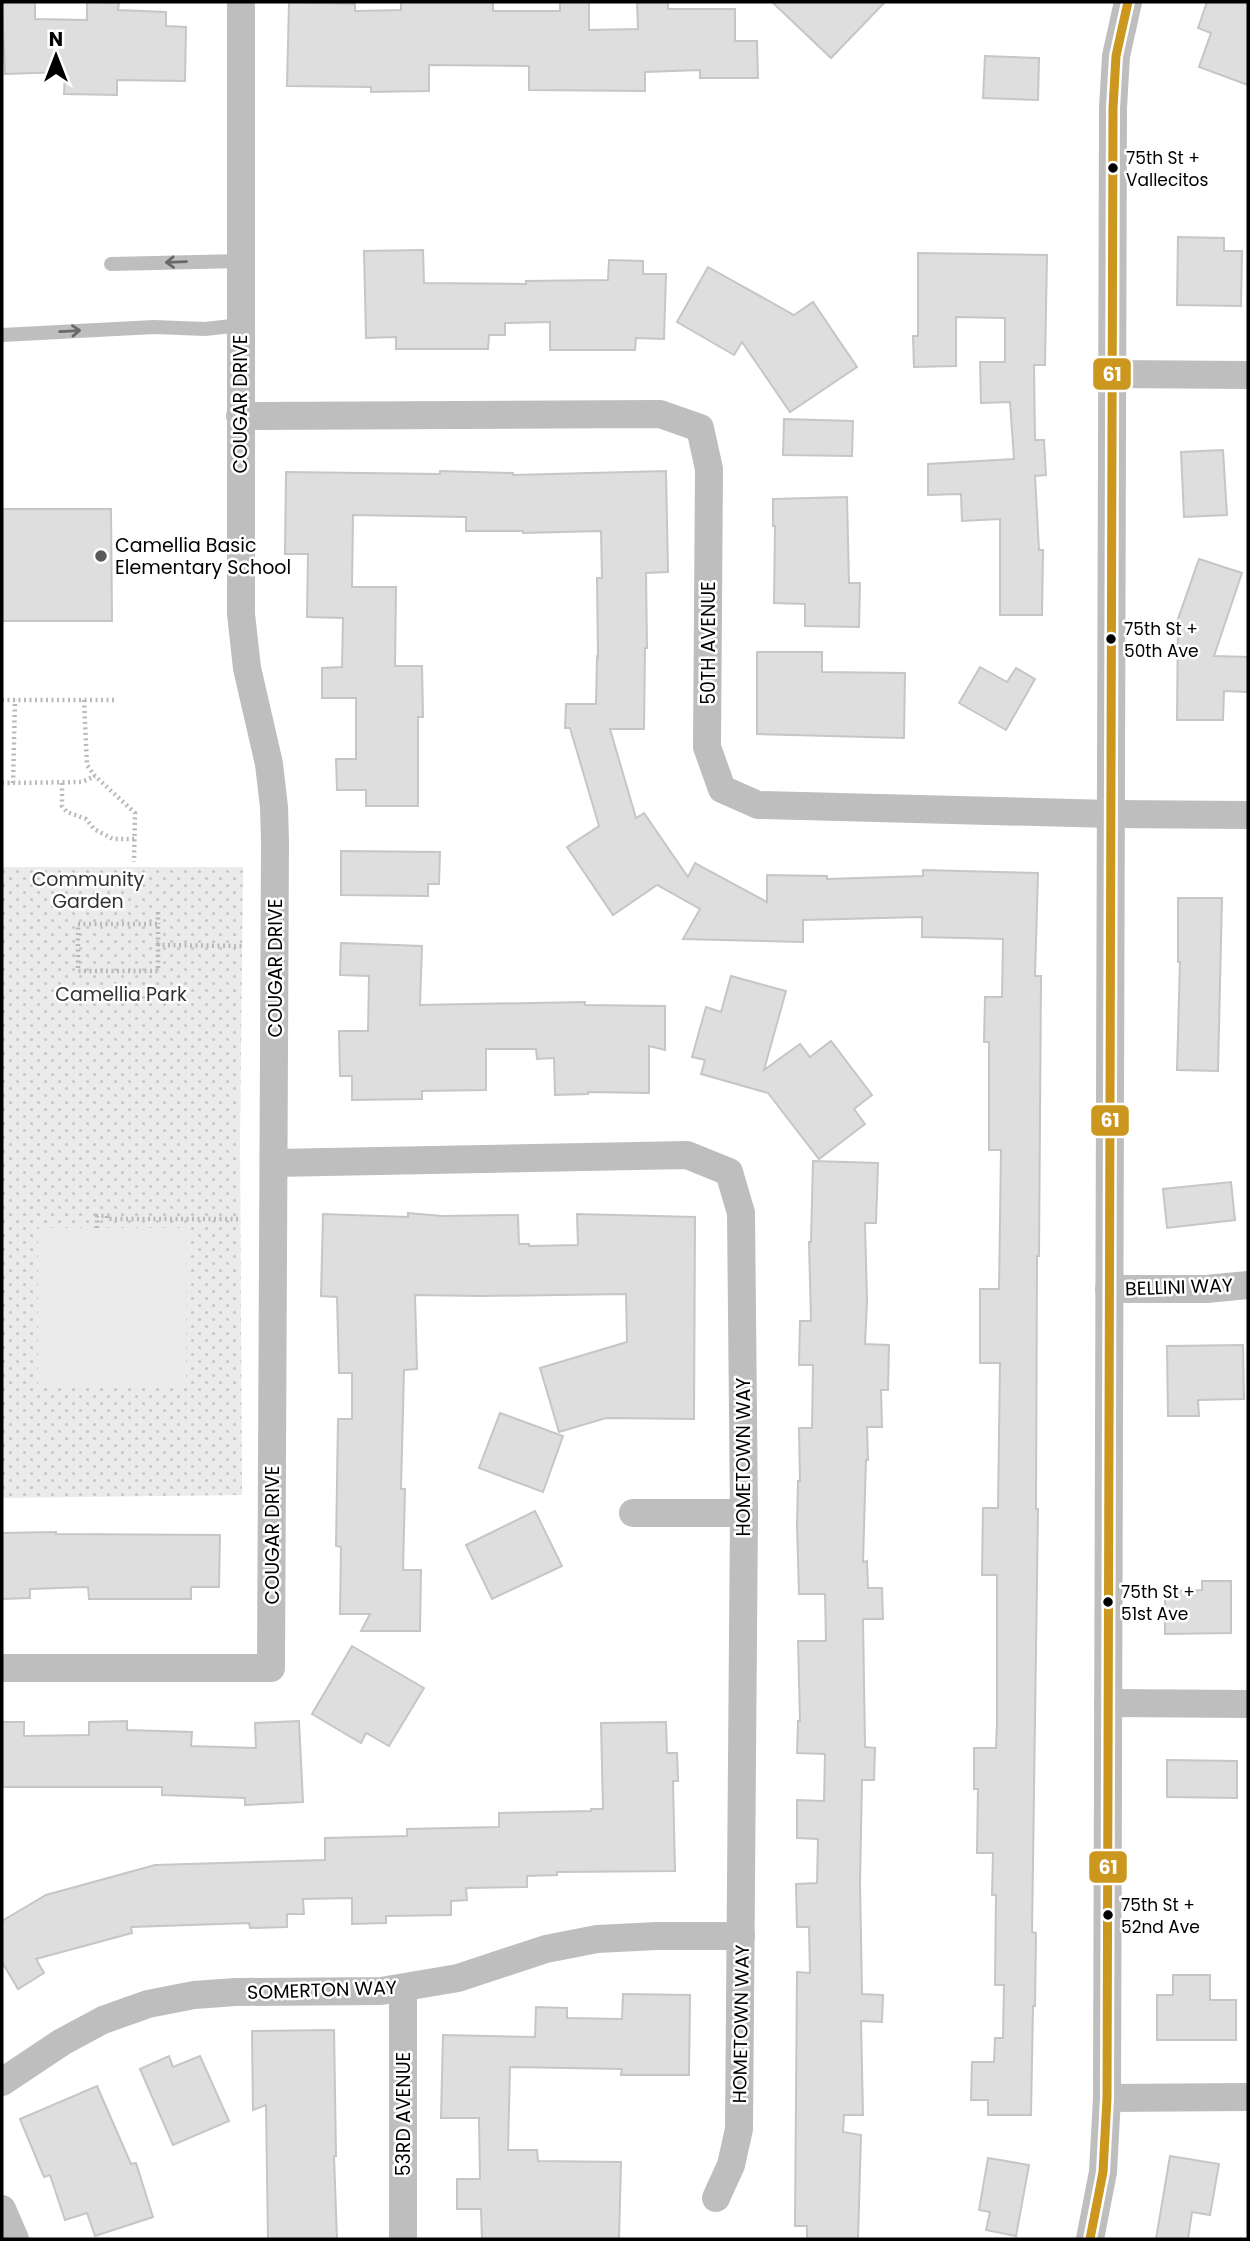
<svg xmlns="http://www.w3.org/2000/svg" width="1250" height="2241" font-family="Poppins,sans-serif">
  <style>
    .park { fill: url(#park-dots) }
    .pitch { fill: #ebebeb }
    .building { fill: #dedede; stroke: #c6c6c6; stroke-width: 2 }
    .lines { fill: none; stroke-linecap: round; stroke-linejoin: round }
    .path { stroke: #b9b9b9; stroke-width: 4.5; stroke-dasharray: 2 3.5; stroke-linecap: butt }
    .service { stroke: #bebebe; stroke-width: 14 }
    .minor { stroke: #bebebe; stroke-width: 28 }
    .bus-1-casing { stroke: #fff; stroke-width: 14 }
    .bus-1 { stroke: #cb971e; stroke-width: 9 }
    .oneway { stroke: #686868 }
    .bus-dot { fill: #000; stroke: #fff; stroke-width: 2.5 }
    .poi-dot { fill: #595959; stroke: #fff; stroke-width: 2.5 }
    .labels { text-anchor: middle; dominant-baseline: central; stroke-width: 5; stroke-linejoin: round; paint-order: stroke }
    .bus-label { font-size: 17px; fill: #000; stroke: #fff; text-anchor: start }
    .street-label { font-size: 19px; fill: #000; stroke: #fff }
    .poi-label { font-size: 19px; fill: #000; stroke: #fff; text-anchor: start }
    .park-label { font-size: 19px; fill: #313131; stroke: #fff }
    .line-badge { stroke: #fff; stroke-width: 2.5 }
    .badge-label { font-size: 19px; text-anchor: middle; font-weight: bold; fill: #fff }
  </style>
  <defs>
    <pattern id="park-dots" width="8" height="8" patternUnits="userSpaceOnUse" patternTransform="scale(1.75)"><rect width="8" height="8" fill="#ebebeb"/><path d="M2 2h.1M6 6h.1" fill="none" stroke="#c8c8c8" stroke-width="1.8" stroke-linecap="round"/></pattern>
  </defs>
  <rect width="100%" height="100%" fill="#fff"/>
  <!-- park -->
  <path class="park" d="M2 867H243L240 1140 242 1495 2 1498Z"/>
  <!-- pitch -->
  <path class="pitch" d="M38 1228H187L186 1386H38Z"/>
  <!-- building -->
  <g class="building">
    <path d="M2 2H35V19L87 20V2L119 3 118 10 166 12V26L186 27 185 81 117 80V95L64 94 65 72 5 74Z"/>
    <path d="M289 2 355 4V11L401 10V2H493V11H560V2H589V30L638 29 637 2H668V9H735V41H757L758 78H700V70L645 72V91L529 90V66L429 65V91L371 92V87L287 86Z"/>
    <path d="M772 2H885L831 58Z"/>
    <path d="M1207 2H1248V85L1199 67 1211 33 1198 28Z"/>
    <path d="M985 56 1039 58 1038 100 983 98Z"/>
    <path d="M1178 237 1224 238V251H1242L1241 306 1177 305Z"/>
    <path d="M423 250 424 283 526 284V281L608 280 609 260 643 261V274H666L664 339 636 338 635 350H550V322L505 323V335H489L488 349H396V337L366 338 364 251Z"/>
    <path d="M918 253 1047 255 1045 365H1034L1035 440H1044L1046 475 1035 476 1039 550H1043L1042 615H1000V519L962 521 961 494 928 495V464L1014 459 1010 402 981 403 980 362H1005V318L956 317V366L914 367 913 336H918Z"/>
    <path d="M708 267 794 315 813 302 857 367 790 412 742 342 734 355 677 322Z"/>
    <path d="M784 419 853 421 852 456 783 455Z"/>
    <path d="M1223 450 1227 515 1184 517 1181 452Z"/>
    <path d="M440 471 513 473V475L666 471 668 572 646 573 647 648H645L644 729H610L636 818 644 813 688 877 695 863 767 902V875L827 876V879L923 876V870L1038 873 1035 976H1041L1039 1256H1037L1036 1509H1038L1032 1932 1036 1933 1035 2006H1033L1031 2115H988V2100H971L972 2062H994L995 2038H1003L1004 1985H995L996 1895H992L993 1853H977L978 1789H974V1748H996L997 1722V1575H982L983 1508H998L1000 1363H980V1289H999L1001 1150H989V1042H984L985 997H1002L1003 939 922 937V917L803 920V942L683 939 700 909 657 885 613 915 567 847 599 826 570 728H565L566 704H596L597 657 598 658 597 578H602L601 531 523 533V531H466V517L353 515 352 587H396L395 666H422L423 717H418V806H366V790H337L336 759H356V698H322V668L342 667 343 618 307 617 308 554H285L286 472 440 474Z"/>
    <path d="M847 497 849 583H860L859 627 805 626V604L774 603 775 526H773V499Z"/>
    <path d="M2 509H111L112 621H2Z"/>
    <path d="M1199 559 1242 573 1214 656 1248 657V692L1224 691 1223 720H1177L1178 619Z"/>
    <path d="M757 652H822V672L905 673 904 738 757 734Z"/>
    <path d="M980 667 1007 682 1016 668 1035 679 1006 730 959 703Z"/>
    <path d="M341 851 440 852 439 884H428V896L341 895Z"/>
    <path d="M1178 898H1222L1218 1071 1177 1070 1180 962H1178Z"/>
    <path d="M341 943 422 946 420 1005 585 1002V1005L665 1006V1050L649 1046V1093L588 1092V1094L555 1095 554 1058 537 1059 536 1049H486V1090L422 1091V1099L352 1100V1076H340L339 1031H368L369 976 340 975Z"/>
    <path d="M731 976 786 991 764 1070 800 1044 810 1057 831 1041 872 1095 854 1109 865 1124 819 1159 768 1093 701 1074 705 1060 692 1057 706 1007 721 1012Z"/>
    <path d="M813 1161 878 1163 876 1223H865L867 1301 865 1344 889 1345 888 1390H881L882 1427H867L868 1460H866L863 1562 867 1561 868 1588H882L883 1619H863L865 1747 875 1748 874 1780H862L860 1882 862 1994 883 1995 882 2022 861 2021 863 2115H844L843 2132 861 2135 858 2239H807V2226H795L797 1972 810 1973 809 1927H797L796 1884 817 1883 818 1839 797 1838V1800L824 1801 825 1754 797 1753 798 1721H800L798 1641H826L825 1594H799L797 1525 798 1481H800L799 1428H812L813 1365H799L800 1321H811L809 1242H811Z"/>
    <path d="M1231 1182 1235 1220 1167 1228 1163 1189Z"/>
    <path d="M408 1213 442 1216 518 1215 519 1244H529V1246L578 1245 577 1214 695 1217 694 1419 606 1418 559 1432 540 1368 627 1342 626 1294 481 1296 415 1295 417 1369 404 1370 401 1489H405L403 1570H421L420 1631H361L370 1614H340L341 1547 336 1546 338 1419H352V1373H339L337 1297 321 1296 323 1214 408 1217Z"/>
    <path d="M1243 1345 1244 1399 1198 1400 1199 1416H1168L1167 1346Z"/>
    <path d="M500 1413 563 1436 543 1492 479 1468Z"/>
    <path d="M535 1511 562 1566 492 1599 466 1545Z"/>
    <path d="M56 1532V1534L220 1535 219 1587H191V1599H89L88 1587 30 1589V1598L2 1599V1533Z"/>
    <path d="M1202 1581H1231V1633L1165 1634V1591L1202 1590Z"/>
    <path d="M352 1646 424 1688 389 1746 366 1733 361 1743 312 1714Z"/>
    <path d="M127 1721V1730L192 1732 191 1746 256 1748 255 1723 299 1721 303 1802 245 1805V1798L162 1795V1787H2V1722H24V1736L89 1735V1722Z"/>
    <path d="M666 1722 667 1753H677L678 1781H673L675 1871 557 1872V1875L527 1876V1887L466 1888 467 1900 451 1901V1915L386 1916V1923L352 1924V1898L303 1899 304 1914H287V1927L250 1928 249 1923 131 1927 132 1933 36 1959 44 1973 18 1989 2 1962V1921L46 1895 155 1865 325 1860V1838L407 1836V1829L499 1827V1813L591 1811V1809H603L601 1723Z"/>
    <path d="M1167 1760 1237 1761V1798L1167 1797Z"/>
    <path d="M1173 1975H1210V2000H1236V2040H1157V1995H1173Z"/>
    <path d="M623 1994 690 1995 689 2075H621L622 2069 510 2067 508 2150H537L538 2161 621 2162 619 2239H482L481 2209H457V2179H480L479 2118H441L443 2035 535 2037 536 2007 567 2008V2018L622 2019Z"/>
    <path d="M334 2030 336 2156H334L337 2239H268L266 2105 253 2110 252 2031Z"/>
    <path d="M169 2056 173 2067 200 2056 229 2121 173 2145 140 2069Z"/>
    <path d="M97 2086 131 2164 136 2163 153 2217 95 2236 87 2213 65 2220 50 2175 44 2177 20 2119Z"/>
    <path d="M1170 2156 1219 2164 1210 2215 1192 2212 1188 2239H1156Z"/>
    <path d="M988 2158 1029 2165 1016 2236 986 2230 990 2212 979 2210Z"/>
  </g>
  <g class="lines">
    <!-- path -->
    <g class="path">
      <path d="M2 700H115"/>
      <path d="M84 700 87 765 95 776 135 813 134 862"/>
      <path d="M2 783 82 782 95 776"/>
      <path d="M13 783 15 700"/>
      <path d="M62 783V806L67 812 86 819 94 829 113 839H135"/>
      <path d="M158 912V924"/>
      <path d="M158 945V924H78V971H158V945L243 946"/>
      <path d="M97 1228V1216H107V1219H240"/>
    </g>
    <!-- service -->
    <g class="service">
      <path d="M111 264 240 261"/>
      <path d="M2 335 154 327 205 329 240 325"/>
    </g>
    <!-- minor -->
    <g class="minor">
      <path d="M1112 374 1248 375"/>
      <path d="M240 416 660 414 700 428 709 469 707 747 722 789 758 805 1111 814 1248 815"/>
      <path d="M274 1163 687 1155 729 1172 741 1213 744 1513 739 2129 731 2165 716 2198"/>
      <path d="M1109 1289H1206L1248 1285"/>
      <path d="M633 1513H744"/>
      <path d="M2 1668H271L275 842 274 807 269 764 247 668 241 614V2"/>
      <path d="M1108 1703 1248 1704"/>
      <path d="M2 2082 62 2042 103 2020 148 2004 194 1995 236 1992 381 1991 458 1978 546 1949 597 1939 657 1936H741"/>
      <path d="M1107 2098 1248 2097"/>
      <path d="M2 2209 15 2239"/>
      <path d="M403 2239V1988"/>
      <path d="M1090 2239 1103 2172 1107 2098 1113 108 1116 56 1128 2"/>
    </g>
    <defs>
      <path id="bus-1" d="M1090 2239 1103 2172 1107 2098 1113 108 1116 56 1128 2"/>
    </defs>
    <!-- bus-1 casing -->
    <use href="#bus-1" class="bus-1-casing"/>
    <!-- bus-1 -->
    <use href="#bus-1" class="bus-1"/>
  </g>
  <!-- one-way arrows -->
  <defs><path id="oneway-shaft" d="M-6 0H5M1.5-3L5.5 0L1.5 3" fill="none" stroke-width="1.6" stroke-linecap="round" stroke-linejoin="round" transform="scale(1.75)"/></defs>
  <g class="oneway">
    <use href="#oneway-shaft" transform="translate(176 262) rotate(178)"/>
    <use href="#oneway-shaft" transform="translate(70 331) rotate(-3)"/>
  </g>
  <!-- markers -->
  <g class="bus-dot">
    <circle cx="1113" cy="168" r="6"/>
    <circle cx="1111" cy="639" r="6"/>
    <circle cx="1108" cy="1602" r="6"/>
    <circle cx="1108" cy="1915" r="6"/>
  </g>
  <circle class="poi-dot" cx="101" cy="556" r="7"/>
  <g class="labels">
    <!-- bus labels -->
    <g class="bus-label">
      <text x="1126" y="158">75th St +<tspan x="1126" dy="22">Vallecitos</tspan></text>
      <text x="1124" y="629">75th St +<tspan x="1124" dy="22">50th Ave</tspan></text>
      <text x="1121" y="1592">75th St +<tspan x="1121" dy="22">51st Ave</tspan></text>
      <text x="1121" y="1905">75th St +<tspan x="1121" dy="22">52nd Ave</tspan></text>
    </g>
    <!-- street labels -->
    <g class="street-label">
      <text transform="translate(240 404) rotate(-90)">COUGAR DRIVE</text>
      <text transform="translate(708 643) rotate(-90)">50TH AVENUE</text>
      <text transform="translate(275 968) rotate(-90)">COUGAR DRIVE</text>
      <text transform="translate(1179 1287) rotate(-2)">BELLINI WAY</text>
      <text transform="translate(743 1457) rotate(-90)">HOMETOWN WAY</text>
      <text transform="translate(272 1535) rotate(-90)">COUGAR DRIVE</text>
      <text transform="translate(322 1990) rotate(-2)">SOMERTON WAY</text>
      <text transform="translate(741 2024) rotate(-89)">HOMETOWN WAY</text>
      <text transform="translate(403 2114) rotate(-90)">53RD AVENUE</text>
    </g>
    <!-- poi labels -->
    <g class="poi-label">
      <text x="115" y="545">Camellia Basic<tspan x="115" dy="22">Elementary School</tspan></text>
    </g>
    <!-- park labels -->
    <g class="park-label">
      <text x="88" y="879">Community<tspan x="88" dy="22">Garden</tspan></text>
      <text x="121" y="994">Camellia Park</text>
    </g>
  </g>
  <g class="line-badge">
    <rect x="1092" y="357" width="40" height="34" rx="7" fill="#cb971e"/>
    <rect x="1090" y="1104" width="40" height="33" rx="7" fill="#cb971e"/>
    <rect x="1088" y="1850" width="40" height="34" rx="7" fill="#cb971e"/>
  </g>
  <g class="badge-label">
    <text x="1112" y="381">61</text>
    <text x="1110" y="1127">61</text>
    <text x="1108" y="1874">61</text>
  </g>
  <!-- border -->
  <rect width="1250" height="2241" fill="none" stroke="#000000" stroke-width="7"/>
  <!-- north arrow -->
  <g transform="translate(56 56)" stroke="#ffffff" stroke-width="5" paint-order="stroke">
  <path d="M0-5L12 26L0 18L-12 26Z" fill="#000000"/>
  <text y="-10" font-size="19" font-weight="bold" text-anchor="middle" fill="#000000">N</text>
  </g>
</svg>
